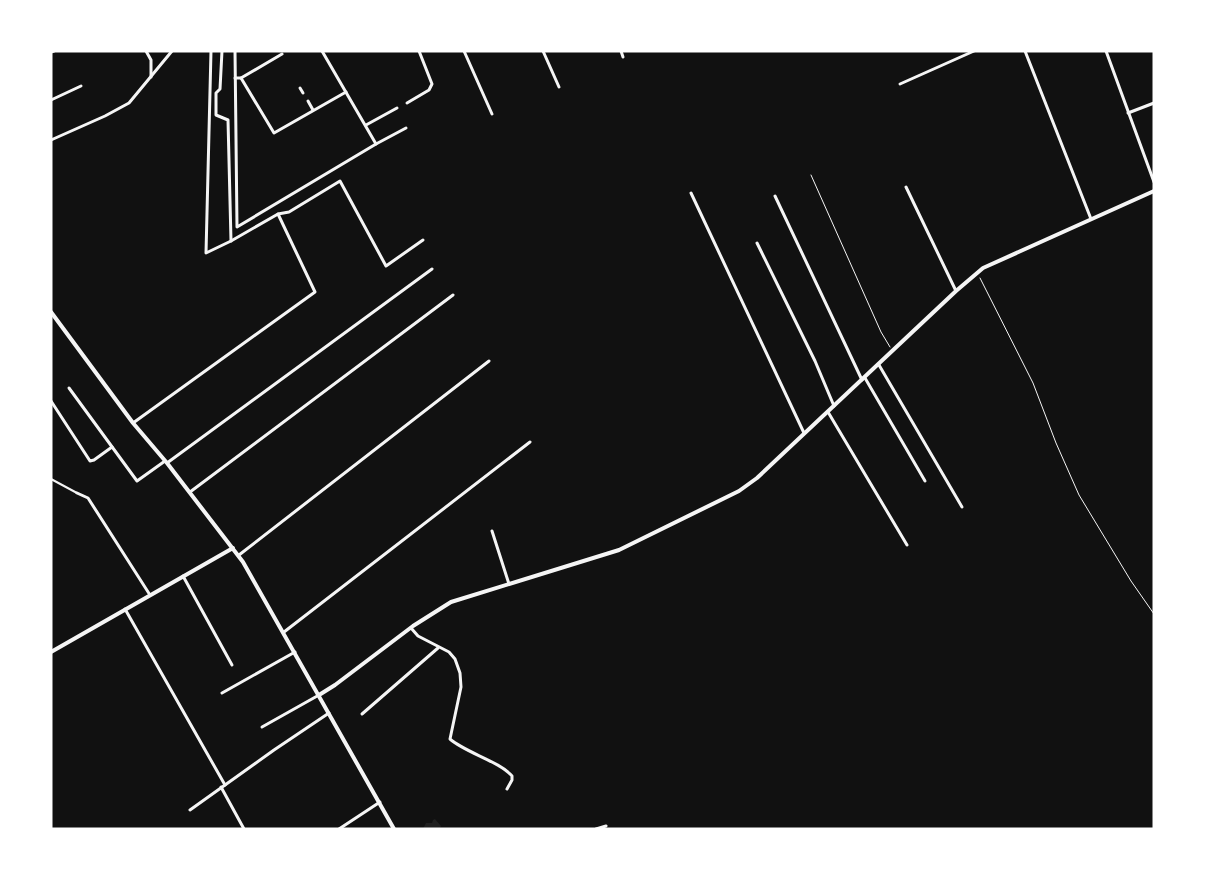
<svg xmlns="http://www.w3.org/2000/svg" width="1205" height="880" font-family="Bitter,serif">
  <style>
    .green { fill: #202020 }
    .lines { fill: none; stroke-linecap: round; stroke-linejoin: round }
    .path { stroke: #f5f5f5; stroke-width: 1 }
    .service { stroke: #f5f5f5; stroke-width: 2 }
    .minor { stroke: #f5f5f5; stroke-width: 3 }
    .tertiary { stroke: #f5f5f5; stroke-width: 4 }
  </style>
  <rect width="100%" height="100%" fill="#111"/>
  <!-- green -->
  <path class="green" d="M435 819 441 826 440 828 423 829 426 823H432L433 820Z"/>
  <g class="lines">
    <!-- path -->
    <g class="path">
      <path d="M811 175 881 332 890 347"/>
      <path d="M980 278 1033 383 1056 443 1079 495 1131 581 1154 614"/>
    </g>
    <!-- service -->
    <path class="service" d="M51 479 77 493"/>
    <!-- minor -->
    <g class="minor">
      <path d="M146 51 151 60V77"/>
      <path d="M211 51 206 253 231 241 278 214 289 212 340 181 386 266 423 240"/>
      <path d="M222 51 220 89 216 93V115L228 120 231 241"/>
      <path d="M235 51 237 227 376 144 322 51"/>
      <path d="M464 51 492 114"/>
      <path d="M543 51 559 87"/>
      <path d="M621 51 623 57"/>
      <path d="M1025 51 1091 219"/>
      <path d="M1106 51 1154 182"/>
      <path d="M51 52 54 51"/>
      <path d="M235 78H241L274 133 346 92"/>
      <path d="M241 78 282 54"/>
      <path d="M900 84 974 51"/>
      <path d="M300 88 303 93"/>
      <path d="M51 100 81 86"/>
      <path d="M308 101 313 110"/>
      <path d="M407 103 429 90 432 84 419 51"/>
      <path d="M1128 113 1154 103"/>
      <path d="M366 125 397 108"/>
      <path d="M51 140 105 116 129 103 172 51"/>
      <path d="M376 144 406 128"/>
      <path d="M906 187 956 291"/>
      <path d="M691 193 804 433"/>
      <path d="M775 196 862 380"/>
      <path d="M757 243 815 361 834 406"/>
      <path d="M879 365 962 507"/>
      <path d="M865 378 925 481"/>
      <path d="M69 388 137 481 165 461"/>
      <path d="M51 401 90 461 94 460 112 447"/>
      <path d="M828 412 907 545"/>
      <path d="M133 423 315 292 278 214"/>
      <path d="M167 463 432 269"/>
      <path d="M190 492 453 295"/>
      <path d="M77 493 88 498 150 595"/>
      <path d="M492 531 509 584"/>
      <path d="M239 555 489 361"/>
      <path d="M183 576 232 665"/>
      <path d="M125 609 225 785"/>
      <path d="M411 628 418 636 449 652 455 659 460 673 461 687 450 739C466 753 499 761 512 776V780L507 789"/>
      <path d="M284 632 530 442"/>
      <path d="M222 693 295 652"/>
      <path d="M362 714 438 648"/>
      <path d="M262 727 319 695"/>
      <path d="M221 787 244 829"/>
      <path d="M190 810 274 750 329 713"/>
      <path d="M339 829 380 802"/>
      <path d="M596 829 606 826"/>
    </g>
    <!-- tertiary -->
    <g class="tertiary">
      <path d="M51 312 133 423 167 463 243 562 394 829"/>
      <path d="M51 652 233 548"/>
      <path d="M319 695 335 685 413 626 451 602 619 550 739 491 757 478 956 291 983 268 1154 191"/>
    </g>
  </g>
  <!-- border -->
  <rect width="1205" height="880" fill="none" stroke="#ffffff" stroke-width="105"/>
</svg>
